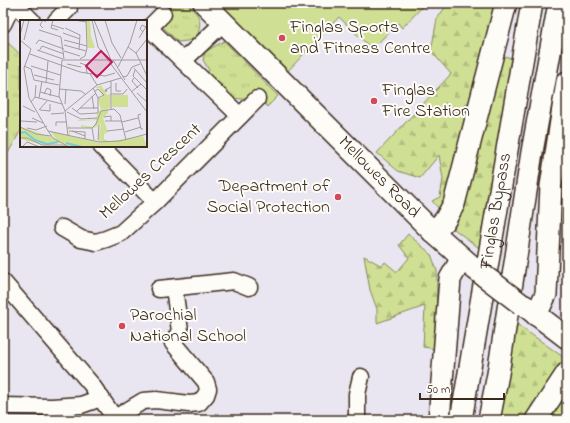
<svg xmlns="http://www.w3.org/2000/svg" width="570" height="423" font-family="'Indie Flower',sans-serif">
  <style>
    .built { fill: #dcd6ec }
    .grass { fill: url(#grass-tufts); stroke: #858559 }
    .forest { fill: url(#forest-firs); stroke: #858559 }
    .park { fill: #cfe094; stroke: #858559 }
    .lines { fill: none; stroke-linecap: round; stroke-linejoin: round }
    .minor-casing { stroke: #3b2a1e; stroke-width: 19 }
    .major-casing { stroke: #3b2a1e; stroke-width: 24 }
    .minor { stroke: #fdfcf7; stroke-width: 16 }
    .major { stroke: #fdfcf7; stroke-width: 21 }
    .major-bridge-casing { stroke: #3b2a1e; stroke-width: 24; stroke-linecap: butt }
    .major-bridge { stroke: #fdfcf7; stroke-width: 21 }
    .poi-dot { fill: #d1495b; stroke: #fdfcf7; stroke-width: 1.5 }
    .labels { text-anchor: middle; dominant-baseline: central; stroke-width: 4; stroke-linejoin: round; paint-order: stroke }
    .poi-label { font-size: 18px; fill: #3b2a1e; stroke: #fdfcf7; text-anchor: start }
    .street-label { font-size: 18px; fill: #3b2a1e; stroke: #fdfcf7 }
    .inset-river { fill: none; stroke: #7bcbd7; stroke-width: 2 }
    .inset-road { fill: none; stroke: #a49b9d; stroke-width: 1 }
    .view { fill: #c2185b; fill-opacity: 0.15; stroke: #c2185b; stroke-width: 2 }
    .inset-edge { fill: none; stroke: #3b2a1e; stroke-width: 2 }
  </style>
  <defs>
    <pattern id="grass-tufts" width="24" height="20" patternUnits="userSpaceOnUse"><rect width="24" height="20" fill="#cfe094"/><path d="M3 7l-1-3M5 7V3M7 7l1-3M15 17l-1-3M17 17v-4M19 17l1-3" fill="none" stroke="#b3c07f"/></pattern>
    <pattern id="forest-firs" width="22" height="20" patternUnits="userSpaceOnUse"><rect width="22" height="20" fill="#cfe094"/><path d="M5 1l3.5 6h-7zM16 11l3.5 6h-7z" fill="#b3c07f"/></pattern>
  </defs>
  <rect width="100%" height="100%" fill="#eae6f1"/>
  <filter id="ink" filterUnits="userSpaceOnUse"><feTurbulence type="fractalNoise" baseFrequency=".025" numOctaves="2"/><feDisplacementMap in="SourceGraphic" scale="8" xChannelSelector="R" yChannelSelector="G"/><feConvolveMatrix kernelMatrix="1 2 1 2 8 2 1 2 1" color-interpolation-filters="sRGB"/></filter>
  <g filter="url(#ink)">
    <!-- built -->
    <path class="built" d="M51 414 52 420H3V415L21 416Z"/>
    <!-- grass -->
    <g class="grass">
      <path d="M157 3H187C199 16 203 18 197 37L187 41 178 42 162 26 171 15Z"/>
      <path d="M6 41 21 55V130L3 162V44Z"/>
      <path d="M224 41 278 96 267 107 254 94 242 99 233 98 207 73 209 70 203 60 205 52Z"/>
      <path d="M567 391V419L565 420H551V410Z"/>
    </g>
    <!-- forest -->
    <g class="forest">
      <path d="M448 3H500L441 211 432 201 440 197 443 179 439 155 420 178 398 171 377 153 451 74 431 51 437 19Z"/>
      <path d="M502 55 516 60 483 251 454 229Z"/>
      <path d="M408 234 431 254 437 271 436 349 423 347 425 306 377 323V309L370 290 364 256 382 266 385 262 397 272 409 258 399 245Z"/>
      <path d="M515 323 566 359 539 404 526 420H495Z"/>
    </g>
    <!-- park -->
    <path class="park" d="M211 3H426L402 28 398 23 372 49 339 17 283 76Z"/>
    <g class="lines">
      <defs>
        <g id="minor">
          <path d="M12 5 21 10 32 21"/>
          <path d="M163 14 149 28 240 116"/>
          <path d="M56 21 69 8"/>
          <path d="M3 24 13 3"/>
          <path d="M183 61 224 22"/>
          <path d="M101 146 155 202"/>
          <path d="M62 228 81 239 96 242 106 239 121 233 155 202 257 99"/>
          <path d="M3 282 91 384 116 420"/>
          <path d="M159 289 234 281 249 287"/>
          <path d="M3 406 52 407 81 405 101 398"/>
          <path d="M115 418 143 401 156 400 189 404 199 403 206 395 208 389 206 382 173 343 180 331 174 288"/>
          <path d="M357 420V394L361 377"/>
        </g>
        <g id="major">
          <path id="s1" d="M204 3 433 232 475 269"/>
          <path d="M433 232 445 220 454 204 506 3"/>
          <path d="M525 306 567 338"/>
          <path d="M536 315 546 294 551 186 567 82"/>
          <path d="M439 420 450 279 462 258"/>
          <path id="s2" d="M461 420 532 3"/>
          <path d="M489 420 498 374 532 152 559 3"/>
          <path d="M536 420 567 373"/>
        </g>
      </defs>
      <!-- minor casing -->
      <use href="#minor" class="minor-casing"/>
      <!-- major casing -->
      <use href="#major" class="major-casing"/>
      <!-- minor -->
      <use href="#minor" class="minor"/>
      <!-- major -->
      <use href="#major" class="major"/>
      <defs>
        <path id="major-bridge" d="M475 269 521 304"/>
      </defs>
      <!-- major-bridge casing -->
      <use href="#major-bridge" class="major-bridge-casing"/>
      <!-- major-bridge -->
      <use href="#major-bridge" class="major-bridge"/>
    </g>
  </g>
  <!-- markers -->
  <g class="poi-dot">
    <circle cx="282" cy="38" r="4"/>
    <circle cx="374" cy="101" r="4"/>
    <circle cx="338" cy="197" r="4"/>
    <circle cx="122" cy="326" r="4"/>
  </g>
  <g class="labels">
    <!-- poi labels -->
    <g class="poi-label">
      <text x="290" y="28">Finglas Sports<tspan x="290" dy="21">and Fitness Centre</tspan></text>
      <text x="382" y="91">Finglas<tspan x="382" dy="21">Fire Station</tspan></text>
      <text x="330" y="187" text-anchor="end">Department of<tspan x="330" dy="21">Social Protection</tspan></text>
      <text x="130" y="316">Parochial<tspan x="130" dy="21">National School</tspan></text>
    </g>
    <!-- street labels -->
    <g class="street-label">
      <text transform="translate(151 172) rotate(-43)">Mellowes Crescent</text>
      <text stroke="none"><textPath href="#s1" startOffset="247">Mellowes Road</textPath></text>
      <text stroke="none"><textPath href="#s2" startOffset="212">Finglas Bypass</textPath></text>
    </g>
  </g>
  <!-- overview -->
  <g transform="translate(20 20)">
    <rect width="127" height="127" fill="#eae6f1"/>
    <path d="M81 65 87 75 91 74 90 88 81 90 78 78 83 77 79 68H74ZM88 89V93L83 98 88 112 84 114V119L91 122 72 121 51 116 49 115 48 105 51 108 48 109 51 116 78 121 81 104 74 108H67L61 107V105L73 107 77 100 58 101V100H69L70 94V100L76 99 78 91Z" fill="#cfe094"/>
    <path d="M66 0H70L71 16 75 28H68ZM92 75H108V87H92ZM1 107 31 117 43 123 25 125 7 121 0 118ZM30 111 79 123 123 116 127 127H50L37 120Z" fill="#cfe094"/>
    <path class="inset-river" d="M0 113 5 112 15 120 27 124 38 122M46 123 62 127"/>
    <path class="inset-road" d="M33 0 31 8 38 10M54 0 66 2M72 0 78 27 127 92M74 0 91 40M85 0 92 23 101 38M32 5 44 9M23 8 20 5 23 0 26 2M45 8 60 15 59 30M19 10 41 17 44 39M123 12 120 9 122 5 126 7M43 13 60 19M0 15 4 0M119 18 127 5M0 20 11 29 4 48 9 78 28 111M4 20 9 0M44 20 67 26M16 24 19 20 44 29M44 25 66 31M108 27 116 33 127 56M17 30 43 39M19 31 22 26 44 34M44 31 60 36M116 33 127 19M10 34 60 52 85 56 95 53M60 39 65 36 67 28 66 0M93 40 105 60M60 43 66 45 67 54M47 44 61 47M4 46 11 49 14 60 39 65M11 46 40 55M98 47 110 23 117 0M114 48 127 63M115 50 113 56 127 70M70 54 77 65M14 55 34 60M103 57 107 56 112 47 120 44M114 58 112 61 118 68M91 61V89M26 63 28 41M96 63V71H101M39 69 61 71 65 74M87 69 86 72 85 70 91 67M75 71 78 69 84 75 78 78M20 72 39 77M111 72 121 64M117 73 127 82M24 74 27 68 31 70 30 76M91 74H103L107 69M72 76 74 89M15 77 42 84M19 78 22 61M11 82 15 77 16 65M45 84 46 69M3 86 15 92M52 88 60 94 78 93V78L73 68M60 88H78M19 90 27 81M20 90 30 91V84M45 91 77 65 101 58M47 92 61 99 77 98M56 92 76 73M31 94 44 93M121 94 118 95 121 109H123M84 97 91 96V101M12 98 23 103M1 101 17 102M85 101H102M102 102 118 98M36 106V102H47M0 107 16 114 31 116M7 108 16 110 27 106M48 108H72L76 104 81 91 94 89 100 95 106 120M72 108 74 120M28 111 79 122 100 121 127 114M28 111 33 118 49 127M49 111 65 112V119M52 111 65 116M87 111 104 109M105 112 121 107M48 116 45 91 39 76 42 40H127M0 118H7L22 125H46M78 120 79 105M2 127 7 122 20 127"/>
    <path class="view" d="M81 31 92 42 77 57 66 46Z"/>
    <rect width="127" height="127" class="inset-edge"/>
  </g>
  <!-- margin -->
  <rect width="570" height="423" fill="none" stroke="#fdfcf7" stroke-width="16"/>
  <rect x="8" y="8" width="554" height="407" fill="none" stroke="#3b2a1e" stroke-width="1.5" filter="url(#ink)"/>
  <!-- scale -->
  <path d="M420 393v6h84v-6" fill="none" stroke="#3b2a1e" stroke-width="2"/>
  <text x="426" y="393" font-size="12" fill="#3b2a1e" stroke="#fdfcf7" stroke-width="3" paint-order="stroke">50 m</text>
</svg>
